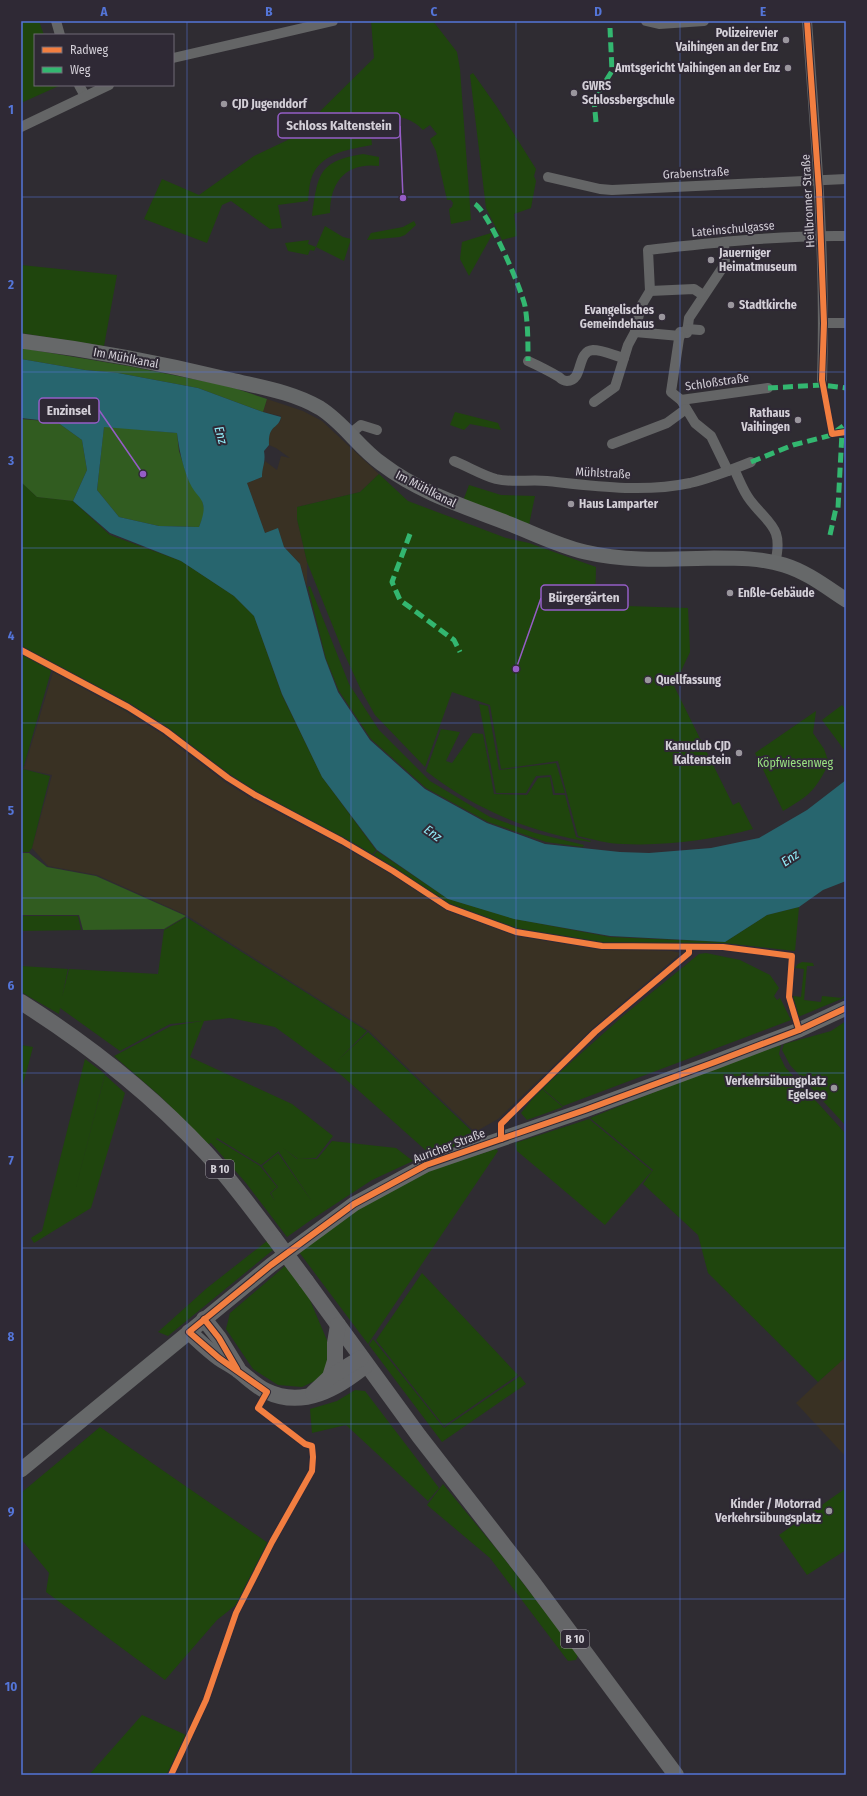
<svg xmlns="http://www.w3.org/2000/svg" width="867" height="1796" font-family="'Fira Sans Condensed',sans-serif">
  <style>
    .commercial { fill: #393123 }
    .green { fill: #1f450d; fill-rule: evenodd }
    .forest { fill: #315c20 }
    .water { fill: #27656e; fill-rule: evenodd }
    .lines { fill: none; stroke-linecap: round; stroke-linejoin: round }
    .street { stroke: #646566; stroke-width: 10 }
    .secondary { stroke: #666869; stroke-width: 15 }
    .primary { stroke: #656668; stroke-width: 16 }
    .primary-bridge { stroke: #656668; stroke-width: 16 }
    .quiet { stroke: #33b770; stroke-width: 5; stroke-dasharray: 10 5; stroke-linecap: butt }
    .cycleway-casing { stroke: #2f2935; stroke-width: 8 }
    .cycleway { stroke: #f27e40; stroke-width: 6 }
    .grid { fill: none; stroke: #5475d8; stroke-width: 1; stroke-opacity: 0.55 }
    .poi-dot { fill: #9a969d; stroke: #2f2935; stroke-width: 1.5 }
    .labels { text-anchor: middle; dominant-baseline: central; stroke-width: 4; stroke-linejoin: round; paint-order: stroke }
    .shield { fill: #2f2935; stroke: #a29da6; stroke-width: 1 }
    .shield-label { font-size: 11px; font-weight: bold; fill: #d3cfd7 }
    .poi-label { font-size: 12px; font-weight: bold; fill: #d3cfd7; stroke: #2f2935; text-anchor: end }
    .street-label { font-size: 12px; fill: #d3cfd7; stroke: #2f2935 }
    .park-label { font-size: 12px; fill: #98df80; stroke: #2f2935 }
    .water-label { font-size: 13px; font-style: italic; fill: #91ebf7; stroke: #2f2935 }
    .leader { fill: none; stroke: #955dc6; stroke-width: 1.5 }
    .callout-dot { fill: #955dc6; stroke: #2f2935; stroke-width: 1.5 }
    .callout { fill: #2f2935; stroke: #955dc6; stroke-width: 1.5 }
    .callout-label { font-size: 13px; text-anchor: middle; font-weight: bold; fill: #d3cfd7 }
    .neatline { fill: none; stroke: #5475d8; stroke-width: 1.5 }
    .grid-label { font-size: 13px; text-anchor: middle; font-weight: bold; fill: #5475d8 }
  </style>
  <rect width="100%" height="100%" fill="#2f2c32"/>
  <!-- commercial -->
  <g class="commercial">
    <path d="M267 399 303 411 322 421 379 474 360 492 297 507V519L307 562V587L300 564 284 547 278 529 265 533 247 483 262 477V470L265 461 277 470 281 456 290 458 276 448 269 445V434L274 426 280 422 281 416 263 412Z"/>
    <path d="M53 672 125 711 162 734 225 782 252 799 394 873 450 911 518 936 604 948 672 951 681 953 593 1028 498 1119 475 1132 369 1031 186 915 97 875 48 866 32 848 52 775 24 769Z"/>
    <path d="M846 1356V1457L796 1403Z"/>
  </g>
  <!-- green -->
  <g class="green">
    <path d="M21 21H39L44 35H35V85H61L21 103Z"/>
    <path d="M371 21H433L457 52 460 69 471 220 451 224 449 209 452 207 453 203 451 200H447L436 151 430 139 437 134 430 125 423 130C409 114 388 115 369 117L372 145C351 149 324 152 313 174 309 182 309 193 308 201L278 205 282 228 270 229 231 201 222 205 207 243 144 219 162 179 199 195 254 156 294 137 374 58Z"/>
    <path d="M473 73 497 107 536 169 534 176 536 181 531 208 514 214 517 236 502 240 486 208 470 75Z"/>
    <path d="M363 154 379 157V166C346 162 330 182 330 213L312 216C318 176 317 161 363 154Z"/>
    <path d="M414 221 416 225 405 235 400 237 367 240 371 233 403 227Z"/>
    <path d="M325 226 343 237 351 239 344 261 316 247 314 251 310 250 308 255 288 251 285 243 309 240 308 244 316 247Z"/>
    <path d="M491 233 492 235 469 276 460 259 462 242Z"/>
    <path d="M21 265 117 275 104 346 21 333Z"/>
    <path d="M455 412 498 423 501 430 470 424 464 430 450 425Z"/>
    <path d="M379 474 408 501 506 538 529 543 596 567 595 605 688 608 690 652 674 686 733 805 739 802 753 829C711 840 667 846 623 844 608 844 592 839 578 836L558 761 501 769 490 705 452 692 425 767 375 715 361 690 342 649 307 562 297 519V507L360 492Z"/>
    <path d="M21 482 37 497 73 501 110 535 181 561 234 596 254 616 282 695 322 777 376 850 371 856 340 843 252 797 163 732 52 668 23 769 50 776 32 848 29 852H21Z"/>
    <path d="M469 485 501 495 535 496 529 525 463 501Z"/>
    <path d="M310 586 349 684 379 730 430 781 490 817 535 833 584 845 583 847 546 842 488 822 426 788 371 739 339 691 326 659 308 587Z"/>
    <path d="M479 704 488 706 499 770 556 763 565 793H555L551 775 536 776 526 793H496Z"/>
    <path d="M842 705 846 710 845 751 822 720Z"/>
    <path d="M816 711 813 733 824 749 829 763C815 791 810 795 783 811L755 753Z"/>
    <path d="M441 729 460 732 446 761 452 763 473 733 483 734 494 794 527 795 538 778 550 777 553 795H565L576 837 591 841 590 842C530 832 474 809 426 771Z"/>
    <path d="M377 851 448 899 515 919 610 937 725 942 767 915 799 907 795 951 724 943 602 944 516 930 448 906 393 869 372 857Z"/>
    <path d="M21 916H78L81 930 21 931Z"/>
    <path d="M186 917 367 1031 338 1060 368 1032 479 1138 431 1155 341 1075 275 1027 230 1018 204 1021 190 1057 292 1104 333 1136 316 1158 298 1159 283 1148 297 1159H317L332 1141 396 1148 413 1161 372 1180 311 1220 287 1237 246 1183 211 1143 208 1144 160 1096 114 1056 171 1026 202 1021 170 1024 120 1051 60 1008 59 1014 21 992V966L68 969 62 997 69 969 158 974 164 930ZM217 1138 261 1165 279 1151V1152L313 1203 278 1153 262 1166 278 1187 271 1193 275 1201 270 1193 277 1187 260 1166 216 1139Z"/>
    <path d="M706 953 740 960 770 975 779 988 774 996 777 1000 780 998 791 1020 563 1106 542 1088 624 1015 699 954Z"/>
    <path d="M802 962 813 963 814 966H807L804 1000 821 1002 822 996 842 998 846 994V997L798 1017 793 996 801 997 804 969 795 968 798 964Z"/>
    <path d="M846 1021V1126L790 1065 782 1050 784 1044 831 1031Z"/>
    <path d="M21 1045 33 1047 21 1092Z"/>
    <path d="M781 1045 779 1054 785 1067 846 1134V1357L818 1382 708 1273 698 1235 643 1184 653 1170 590 1118 712 1069Z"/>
    <path d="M85 1059 105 1074 73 1199 105 1075 125 1093 91 1208 34 1243 31 1238 42 1231Z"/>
    <path d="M541 1088 563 1107 527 1120 521 1113Z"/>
    <path d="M589 1119 652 1171 605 1225 517 1151 515 1143Z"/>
    <path d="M496 1149 498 1151 368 1344 299 1252 358 1208 432 1170Z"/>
    <path d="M267 1241 273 1250 168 1336 158 1332 207 1288Z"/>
    <path d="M285 1266 307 1293 329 1345V1366L321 1378 302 1387 278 1385 253 1369 226 1329 230 1313Z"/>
    <path d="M422 1273 518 1375 444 1426 376 1340Z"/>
    <path d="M373 1339 444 1428 520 1376 526 1384 442 1442 369 1345Z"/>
    <path d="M355 1390 365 1391 439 1488 428 1501 346 1425 312 1433 310 1409 337 1401Z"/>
    <path d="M100 1427 268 1543 236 1605 217 1620 165 1680 46 1592 49 1573 21 1539V1493Z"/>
    <path d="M443 1484 503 1557 578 1655 576 1660 568 1661 490 1558 427 1505Z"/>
    <path d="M846 1488V1550L807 1575 779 1535Z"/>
    <path d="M142 1715 186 1735 167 1775H89Z"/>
  </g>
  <!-- forest -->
  <g class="forest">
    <path d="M21 348 128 366 228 386 267 399 263 412 198 388 118 373 85 370 21 359Z"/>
    <path d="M21 419 57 422 82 440 87 470 73 501 37 497 21 482Z"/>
    <path d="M104 426 177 433 179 451 188 479 202 500 205 512 199 527 159 526 119 517 97 490Z"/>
    <path d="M21 853H29L47 867 96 876 186 916 164 929 83 930 79 915H21Z"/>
  </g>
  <!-- water -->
  <path class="water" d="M21 359 85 370 118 373 198 388 263 412 281 417C278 430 268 424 269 445L264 451C266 462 262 467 262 477L247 483 265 533 278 528 284 547 300 564 325 658 338 692 370 740 425 789 487 823 545 844 620 852 649 853 711 848 759 838 807 810 846 780V881L823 890 799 907 767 915 725 942 610 936 514 919 448 899 377 850 322 777 282 694 254 616 234 596 181 561 110 533 73 501 87 470 82 440 57 422 21 418ZM104 427 177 433C179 448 182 464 188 479 197 502 211 496 199 527L159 526 119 517 97 490Z"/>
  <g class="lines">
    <!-- street -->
    <g class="street">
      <path d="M56 21 60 35"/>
      <path d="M646 21 659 24 704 21"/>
      <path d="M807 21C816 140 826 260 822 380"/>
      <path d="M173 58 333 21"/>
      <path d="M79 85 85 96"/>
      <path d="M21 127 109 85"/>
      <path d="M548 177 600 189 612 190 846 179"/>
      <path d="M724 242 725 264 689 318 687 333 680 332 671 392 681 400 695 423 711 436 728 471"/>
      <path d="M650 291 694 289 703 295"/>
      <path d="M824 323H846"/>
      <path d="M687 329 700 330"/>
      <path d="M635 332 680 336"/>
      <path d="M528 361C539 366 549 371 559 377 561 379 564 381 567 381 584 381 576 351 593 350 603 350 615 356 624 358"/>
      <path d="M681 400 768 388"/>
      <path d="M594 402 615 387 628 345 635 332 641 306 650 291 648 250C713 243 780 235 846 236"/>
      <path d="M351 433 361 425 377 430"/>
      <path d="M612 444 667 423 686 409"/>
      <path d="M454 461C467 466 482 475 496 479 513 483 530 479 547 481 594 486 643 493 690 483 711 478 731 470 751 462"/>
      <path d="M734 469C739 479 743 491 750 500 769 525 784 527 775 563"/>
    </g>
    <!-- secondary -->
    <g class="secondary">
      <path d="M21 341C92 350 161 363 231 380 260 387 293 392 320 408 344 423 359 448 382 464 420 493 466 507 510 524 535 534 559 546 585 552 627 562 671 559 714 558 737 558 761 558 784 565 807 572 826 587 846 600"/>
      <path d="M21 1470 271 1265 354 1204 426 1165 585 1110 715 1062 799 1030 846 1008"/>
    </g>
    <!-- primary -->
    <g class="primary">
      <path d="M21 1002C89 1045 151 1094 206 1153 231 1180 252 1209 274 1238"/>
      <path d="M306 1281 419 1436 531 1580 676 1775"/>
      <path d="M204 1319 219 1338 238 1369"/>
      <path d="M189 1332C199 1341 208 1350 219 1358 226 1363 233 1366 239 1371 248 1378 256 1386 266 1391 303 1409 338 1388 366 1365"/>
      <path d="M330 1377 335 1361V1343L338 1325"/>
      <path d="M313 1393 330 1377 361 1358"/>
    </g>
    <!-- primary-bridge -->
    <path class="primary-bridge" d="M274 1238 306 1281"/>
    <!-- quiet -->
    <g class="quiet">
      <path d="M596 122 594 100 612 71 610 28"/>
      <path d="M475 204C489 213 521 288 525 306 528 324 528 343 528 361"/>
      <path d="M768 388 822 385 846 388"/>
      <path d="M835 432 846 424"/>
      <path d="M751 462 793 445 836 434"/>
      <path d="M410 534 392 582 400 600 454 640 460 652"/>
      <path d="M830 535 836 508H838L842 433"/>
    </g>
    <defs>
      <g id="cycleway">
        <path d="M807 21 819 191 824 323 822 380 832 434 846 432"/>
        <path d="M21 650 128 707 166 731 228 778 255 795 342 841 393 871 448 907 516 932 602 946 723 947 792 956 789 997 799 1030"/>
        <path d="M501 1139V1124L595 1032 689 953V948"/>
        <path d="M204 1319 219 1338 237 1369"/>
        <path d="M171 1775 206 1700 236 1613 272 1542 312 1471 313 1457 312 1446 305 1444 258 1408 267 1392 219 1358 189 1332 271 1265 354 1204 426 1165 585 1110 715 1062 799 1030 846 1008"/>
      </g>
    </defs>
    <!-- cycleway casing -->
    <use href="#cycleway" class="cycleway-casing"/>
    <!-- cycleway -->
    <use href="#cycleway" class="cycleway"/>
  </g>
  <!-- grid -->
  <path class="grid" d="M187 21V1775M351 21V1775M516 21V1775M680 21V1775M21 197H846M21 372H846M21 548H846M21 723H846M21 898H846M21 1073H846M21 1248H846M21 1424H846M21 1599H846"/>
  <!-- markers -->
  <g class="poi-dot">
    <circle cx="786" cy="40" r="4"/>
    <circle cx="788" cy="68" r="4"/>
    <circle cx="574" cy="93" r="4"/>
    <circle cx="224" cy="104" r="4"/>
    <circle cx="711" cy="260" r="4"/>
    <circle cx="731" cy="305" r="4"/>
    <circle cx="662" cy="317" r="4"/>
    <circle cx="798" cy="420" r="4"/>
    <circle cx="571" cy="504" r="4"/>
    <circle cx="730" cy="593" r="4"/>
    <circle cx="648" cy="680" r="4"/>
    <circle cx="739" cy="753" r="4"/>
    <circle cx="834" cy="1088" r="4"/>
    <circle cx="829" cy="1511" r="4"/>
  </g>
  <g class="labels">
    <!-- shield labels -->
    <g class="shield">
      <rect x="206" y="1160" width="28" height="18" rx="3"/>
      <rect x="561" y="1630" width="28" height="18" rx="3"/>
    </g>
    <g class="shield-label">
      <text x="220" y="1169">B 10</text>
      <text x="575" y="1639">B 10</text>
    </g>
    <!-- poi labels -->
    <g class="poi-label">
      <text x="778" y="33">Polizeirevier<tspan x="778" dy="14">Vaihingen an der Enz</tspan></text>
      <text x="780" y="68">Amtsgericht Vaihingen an der Enz</text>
      <text x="582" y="86" text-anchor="start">GWRS<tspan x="582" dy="14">Schlossbergschule</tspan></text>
      <text x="232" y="104" text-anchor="start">CJD Jugenddorf</text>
      <text x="719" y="253" text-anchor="start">Jauerniger<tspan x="719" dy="14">Heimatmuseum</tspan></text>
      <text x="739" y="305" text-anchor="start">Stadtkirche</text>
      <text x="654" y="310">Evangelisches<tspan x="654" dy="14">Gemeindehaus</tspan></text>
      <text x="790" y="413">Rathaus<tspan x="790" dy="14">Vaihingen</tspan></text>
      <text x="579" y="504" text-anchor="start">Haus Lamparter</text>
      <text x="738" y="593" text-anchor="start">Enßle-Gebäude</text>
      <text x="656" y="680" text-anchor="start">Quellfassung</text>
      <text x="731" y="746">Kanuclub CJD<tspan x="731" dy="14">Kaltenstein</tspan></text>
      <text x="826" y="1081">Verkehrsübungplatz<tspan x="826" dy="14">Egelsee</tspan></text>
      <text x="821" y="1504">Kinder / Motorrad<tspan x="821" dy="14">Verkehrsübungsplatz</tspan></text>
    </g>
    <!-- street labels -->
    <g class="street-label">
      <text transform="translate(696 173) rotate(-3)">Grabenstraße</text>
      <text transform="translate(808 201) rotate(-93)">Heilbronner Straße</text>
      <text transform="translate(733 229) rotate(-5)">Lateinschulgasse</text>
      <text transform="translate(126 358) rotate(11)">Im Mühlkanal</text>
      <text transform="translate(717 382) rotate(-8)">Schloßstraße</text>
      <text transform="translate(603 473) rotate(3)">Mühlstraße</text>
      <text transform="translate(426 489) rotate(27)">Im Mühlkanal</text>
      <text transform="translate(449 1146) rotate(-21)">Auricher Straße</text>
    </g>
    <!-- park labels -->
    <g class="park-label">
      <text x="795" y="763">Köpfwiesenweg</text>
    </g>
    <!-- water labels -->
    <g class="water-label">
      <text transform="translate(221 435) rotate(75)">Enz</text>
      <text transform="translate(433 833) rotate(36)">Enz</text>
      <text transform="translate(790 858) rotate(-34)">Enz</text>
    </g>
  </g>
  <!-- callouts -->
  <path class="leader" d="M403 198L400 126M143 474L99 410M516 669L541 598"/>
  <g class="callout-dot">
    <circle cx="403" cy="198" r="4"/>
    <circle cx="143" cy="474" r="4"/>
    <circle cx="516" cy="669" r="4"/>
  </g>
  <g class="callout">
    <rect x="278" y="113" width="122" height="25" rx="4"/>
    <rect x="39" y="398" width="60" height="25" rx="4"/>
    <rect x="541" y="585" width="87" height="25" rx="4"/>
  </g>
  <g class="callout-label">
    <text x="339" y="130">Schloss Kaltenstein</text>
    <text x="69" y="415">Enzinsel</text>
    <text x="584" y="602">Bürgergärten</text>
  </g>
  <!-- border -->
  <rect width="867" height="1796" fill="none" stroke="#2f2935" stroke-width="44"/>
  <!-- legend -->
  <rect x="34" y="34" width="140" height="52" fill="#2f2935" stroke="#716b76"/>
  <rect x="42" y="47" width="20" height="6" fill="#f27e40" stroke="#716b76"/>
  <text x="70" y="54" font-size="12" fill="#d3cfd7">Radweg</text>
  <rect x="42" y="67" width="20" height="6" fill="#33b770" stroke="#716b76"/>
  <text x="70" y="74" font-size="12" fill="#d3cfd7">Weg</text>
  <rect x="22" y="22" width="823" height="1752" class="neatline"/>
  <g class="grid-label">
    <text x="104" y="16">A</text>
    <text x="269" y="16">B</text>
    <text x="434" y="16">C</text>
    <text x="598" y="16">D</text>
    <text x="763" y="16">E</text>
    <text x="11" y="114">1</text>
    <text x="11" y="289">2</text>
    <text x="11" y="465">3</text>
    <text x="11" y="640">4</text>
    <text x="11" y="815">5</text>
    <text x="11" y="990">6</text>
    <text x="11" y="1165">7</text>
    <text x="11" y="1341">8</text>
    <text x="11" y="1516">9</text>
    <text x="11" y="1691">10</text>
  </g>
</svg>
